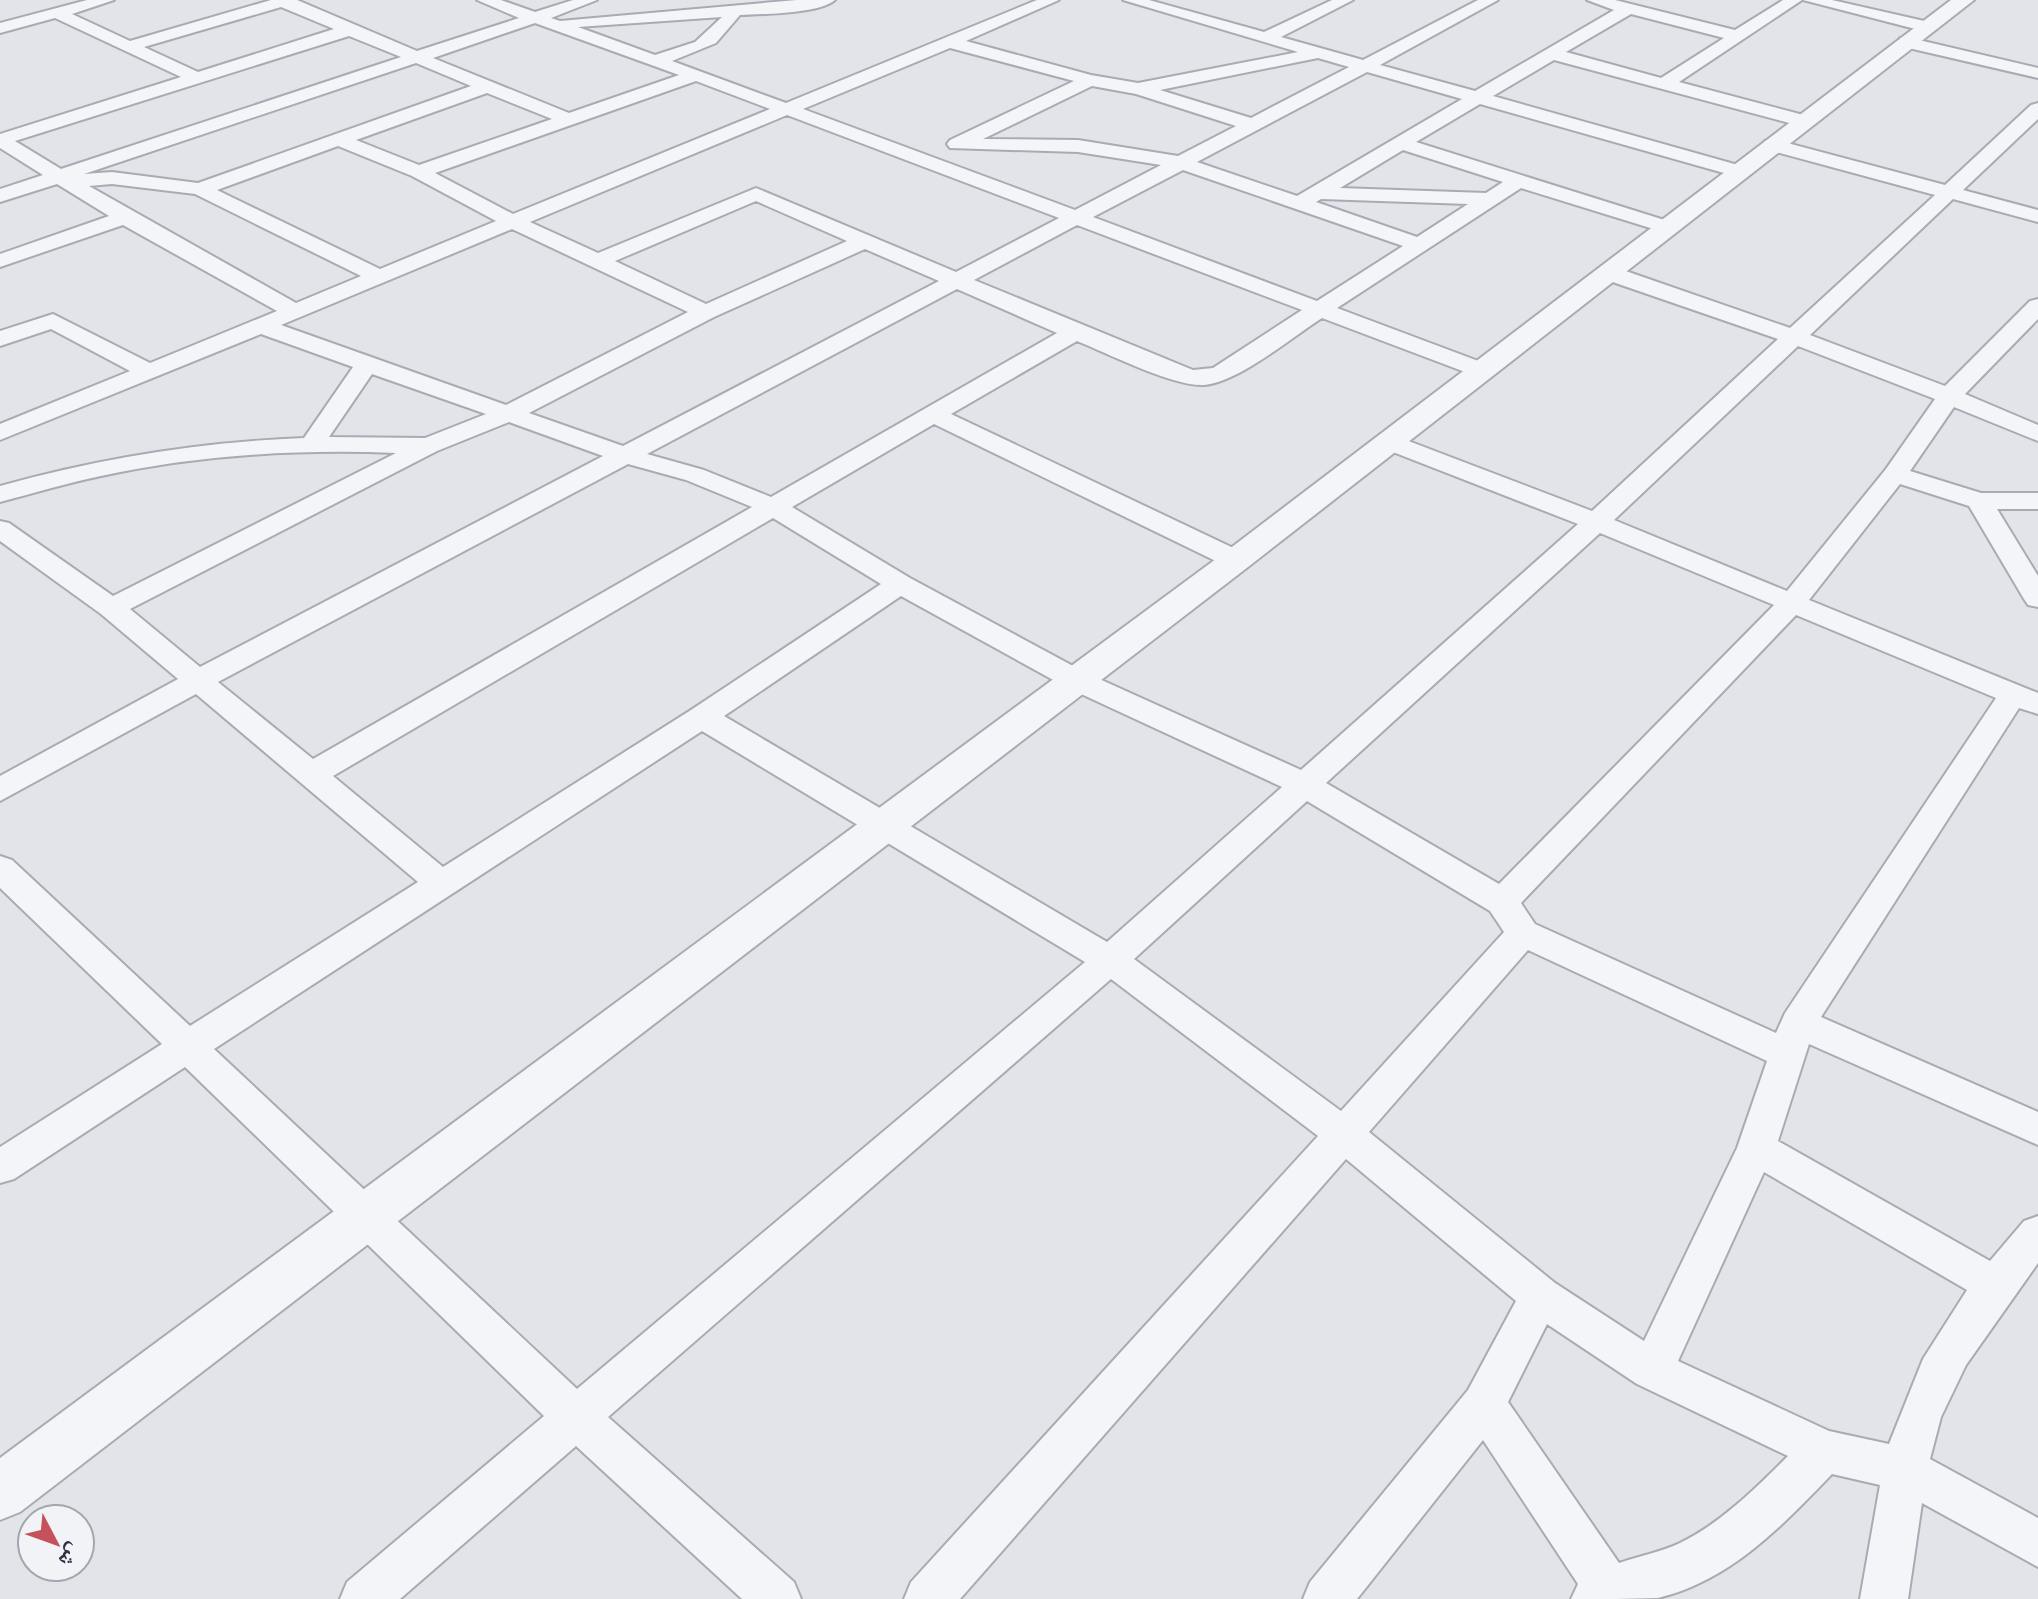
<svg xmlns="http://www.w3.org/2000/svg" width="2038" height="1599" font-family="Roboto,'Noto Naskh Arabic',sans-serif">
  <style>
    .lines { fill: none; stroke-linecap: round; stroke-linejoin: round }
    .minor-casing { stroke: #a7abb3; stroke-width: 4 }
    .tertiary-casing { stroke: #a7abb3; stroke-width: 4 }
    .minor { fill: #f4f5f8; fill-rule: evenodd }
    .tertiary { fill: #f4f5f8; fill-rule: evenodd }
  </style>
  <rect width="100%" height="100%" fill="#e2e4e9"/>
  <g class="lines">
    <defs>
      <g id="minor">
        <path d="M87 0H114L72 14 130 41 271 0H297L417 51 519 18 477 0H501L535 12 573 0H597L551 18 560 21 797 0H835C819 14 762 14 740 15L716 43 672 61 786 103 1037 0H1059L966 41 1091 75 1138 83 1298 52 1123 0H1149L1264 32 1332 0H1353L1281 37 1363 60 1478 0H1498L1380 65 1475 91 1614 10 1587 0H1615L1735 30 1783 0H1802L1679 82 1811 117V125H1797L1554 60 1493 96 1745 167 1748 171 1745 175H1731L1480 104 1416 142 1674 223 1677 227 1674 231H1660L1521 188 1337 308 1489 365 1493 370 1489 375H1473L1322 318C1292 337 1239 382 1204 385 1174 387 1107 353 1077 341L951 414 1246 554 1250 560 1246 566H1226L934 424 792 507 910 578 1086 673 1301 770 1578 524 1380 447 1377 442 1380 437H1398L1592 511 1778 339 1601 278 1598 273 1601 268H1617L1790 328 1935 195 1765 149 1762 145 1765 141 1772 139 1945 185 2031 105 2038 103V119L1963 190 2038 210V222L1953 199 1810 335 1945 386 2030 301 2038 299V319L1965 394 2038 425V441L1954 407 1910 471 1981 493H2038V509H1997L2038 576V607L2028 605 2024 599 1969 506 1900 484 1809 600 2038 693V714L2019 708 1821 1017 2038 1112V1145L1809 1044 1778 1141 1990 1261 2024 1221 2038 1216V1263L1966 1365 1941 1417 1930 1459 2038 1518V1567L1922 1503 1908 1599H1860L1880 1485 1832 1474C1782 1526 1730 1581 1658 1598 1632 1599 1598 1599 1571 1599L1578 1584 1483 1440 1357 1599H1303L1310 1582 1468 1390 1516 1301 1346 1159 960 1599H904L911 1582 1318 1136 1111 979 608 1417 794 1582 801 1599H742L576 1446 400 1599H340L347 1582 544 1416 185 1067 14 1179 0 1183V1147L162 1044 0 888V856L12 860 190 1026 418 882 196 694 0 801V776L178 679 101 614 0 541V521L9 523 113 596 396 453C298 449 198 455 101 476 67 483 34 493 0 502V486C100 458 200 442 304 438L353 367 261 334 0 440V424L130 371 51 329 0 346V331L53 314 150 363 277 311 123 225 0 267V254L109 216 57 184 0 202V189L43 175 0 148V134L181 77 55 18 0 33V23ZM281 7 334 29 198 72 144 47ZM1631 14 1724 38 1661 78 1566 52ZM722 17 695 42 655 55 578 27ZM535 23 679 75 569 113 433 58ZM349 36 401 57 61 169 15 141ZM950 48 1074 81 950 140 947 144 950 148 1078 152 1161 165 1075 210 803 109ZM1318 58 1349 67 1251 118 1160 90ZM416 63 471 86 198 183 112 172 84 174ZM1367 72 1462 99 1297 196 1197 162ZM696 81 770 109 513 214 435 173ZM1092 86 1136 94 1236 126 1178 156 1078 140 983 139ZM487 93 552 119 419 165 356 140ZM787 115 1059 218 956 272 756 188 598 253 530 222ZM338 146 412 176 496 221 380 269 217 190ZM1403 150 1503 182 1486 193 1340 188ZM1183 170 1403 246 1317 301 1093 217ZM112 184 195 194 361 276 296 303 89 186ZM1321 199 1468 204 1417 237 1316 202ZM756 201 847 241 706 304 615 261ZM1077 225 1302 310 1213 368 1193 370 974 280ZM512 229 688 312 506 405 281 325ZM865 249 939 281 623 446 529 413 714 317ZM957 289 1057 333 771 497 704 470 647 454ZM1798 346 1935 399 1886 469 1787 591 1614 520ZM372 374 486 414 425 438 329 437ZM509 422 603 456 200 667 130 609 437 451ZM628 464 686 480 752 507 313 759 218 682ZM773 518 881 584 691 710 443 867 333 776ZM1600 533 1774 605 1499 884 1326 783ZM901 596 1066 687 1282 787 1107 942 724 716ZM1796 615 1996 698 1785 1013 1776 1033 1535 924 1521 903ZM702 731 1085 962 577 1389 214 1049ZM1307 801 1490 911 1504 932 1341 1111 1134 959ZM1528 950 1767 1061 1737 1148 1644 1341 1555 1283 1369 1132ZM1764 1172 1967 1290 1923 1359 1889 1444 1829 1431 1678 1361ZM1547 1324 1637 1384 1788 1456C1755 1489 1721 1523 1680 1543 1661 1552 1639 1556 1619 1563L1508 1402Z"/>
        <path d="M1803 0H1832L1933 23 1935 27 1927 32Z"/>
        <path d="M1906 37 2038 68V78L1900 46V38Z"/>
      </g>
      <path id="tertiary" d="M1951 0H1974L1248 567 20 1512 0 1520V1458L1224 553Z"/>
    </defs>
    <!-- minor casing -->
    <use href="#minor" class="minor-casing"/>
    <!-- tertiary casing -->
    <use href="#tertiary" class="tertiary-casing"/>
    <!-- minor -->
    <use href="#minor" class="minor"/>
    <!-- tertiary -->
    <use href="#tertiary" class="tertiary"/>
  </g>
  <!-- north arrow -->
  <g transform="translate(56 1543) rotate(131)"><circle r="38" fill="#f1f3f7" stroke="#a2a6ae" stroke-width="2"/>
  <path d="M0-6L14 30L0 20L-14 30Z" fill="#c5515c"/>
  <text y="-12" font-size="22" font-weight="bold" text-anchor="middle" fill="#2b3240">ش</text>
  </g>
</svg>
